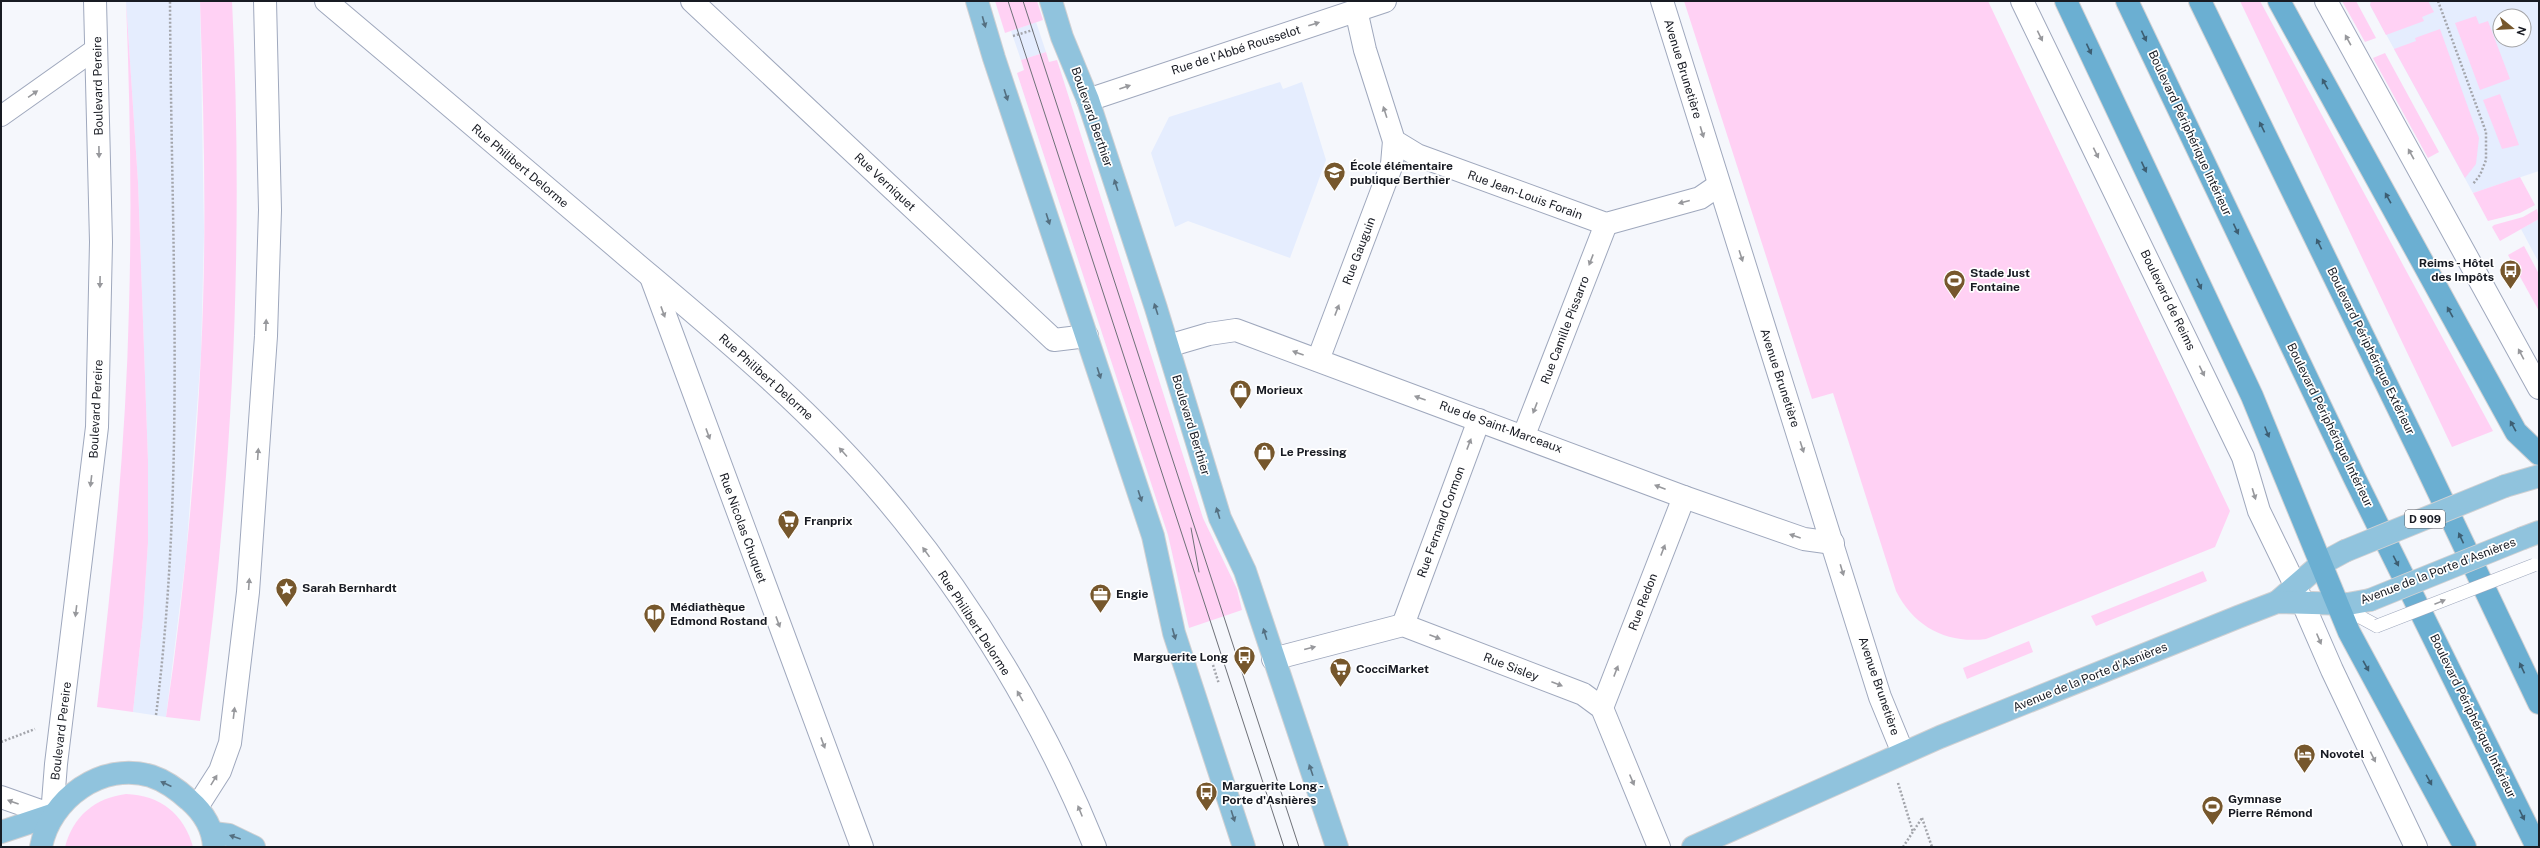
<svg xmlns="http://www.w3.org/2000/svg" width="2540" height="848" font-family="'Public Sans',sans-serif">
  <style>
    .built { fill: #e5edfe; fill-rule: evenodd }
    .green { fill: #ffd1f4 }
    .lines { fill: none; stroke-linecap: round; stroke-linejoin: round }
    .service-casing { stroke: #9fa8bd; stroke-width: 14 }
    .pedestrian-casing { stroke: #9fa8bd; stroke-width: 22 }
    .minor-casing { stroke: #9fa8bd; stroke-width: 24 }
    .secondary-casing { stroke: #9fa8bd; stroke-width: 24 }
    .primary-casing { stroke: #d1d1d3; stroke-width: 24 }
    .trunk-casing { stroke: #d1d1d3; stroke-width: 24 }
    .path { stroke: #a3a5ab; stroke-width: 2.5; stroke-dasharray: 2 2; stroke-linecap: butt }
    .service { stroke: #fff; stroke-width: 13 }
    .pedestrian { stroke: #fff; stroke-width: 20 }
    .minor { stroke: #fff; stroke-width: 22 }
    .secondary { stroke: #fff; stroke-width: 22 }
    .primary { stroke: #90c3dd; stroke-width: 22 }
    .trunk { stroke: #6bafd2; stroke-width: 22 }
    .tram { stroke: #6d7077; stroke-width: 1 }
    .service-bridge-casing { stroke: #9fa8bd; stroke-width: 14; stroke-linecap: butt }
    .primary-bridge-casing { stroke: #d1d1d3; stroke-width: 24; stroke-linecap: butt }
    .service-bridge { stroke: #fff; stroke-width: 13 }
    .primary-bridge { stroke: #90c3dd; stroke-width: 22 }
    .oneway { fill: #546f80 }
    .oneway2 { fill: #97989c }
    .oneway3 { fill: #3d5e72 }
    .labels { text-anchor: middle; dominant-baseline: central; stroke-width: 3.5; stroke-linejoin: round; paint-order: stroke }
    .shield { fill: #fff; stroke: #5d5f65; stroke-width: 1 }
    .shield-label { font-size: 11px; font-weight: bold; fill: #181b23 }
    .street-label { font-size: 12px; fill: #181b23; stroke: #fff }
    .poi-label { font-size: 12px; font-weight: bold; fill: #181b23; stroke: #fff; text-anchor: start }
  </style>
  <rect width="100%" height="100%" fill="#f5f7fc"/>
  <!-- built -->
  <g class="built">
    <path d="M126 1H200L204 232 201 354 186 556 166 717 133 712 143 618 148 543V460L138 182Z"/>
    <path d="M2371 1H2539V171L2473 193 2370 5ZM2500 16H2524V40H2500Z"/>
    <path d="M1036 22 1046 52 1021 60 1011 31Z"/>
    <path d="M1280 82 1283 89 1302 82 1326 160 1290 258 1188 221 1175 227 1151 153 1169 117Z"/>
    <path d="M2539 219V263L2521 229Z"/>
  </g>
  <!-- green -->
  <g class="green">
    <path d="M126 1 138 182 148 460V543L143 618 133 712 97 707C113 574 126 440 129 307 132 205 130 103 126 1Z"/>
    <path d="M200 1H232C244 242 233 482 200 721L166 717C184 597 195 476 201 354 207 237 204 119 200 1Z"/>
    <path d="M995 1H1037L1043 20 1005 33Z"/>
    <path d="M1684 1H1988L2230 511 2215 547 1986 639C1947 644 1914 627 1896 591L1833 393 1812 399Z"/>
    <path d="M2240 1H2260L2493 431 2452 447Z"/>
    <path d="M2342 1H2356L2376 38 2365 42Z"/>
    <path d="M2371 1H2428L2434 12 2422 17 2424 21 2386 35 2370 5Z"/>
    <path d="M2476 16 2479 24 2488 21 2510 79 2480 90 2455 23Z"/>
    <path d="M2440 29 2479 138 2476 164 2465 178 2394 49 2416 41 2415 38Z"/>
    <path d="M1046 52 1049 62 1057 60 1203 518 1237 589 1242 610 1189 628 1168 535 1017 73 1024 70 1021 60Z"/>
    <path d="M2385 53 2439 152 2428 158 2373 58Z"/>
    <path d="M2500 94 2519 145 2502 149 2483 100Z"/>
    <path d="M2520 177 2535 205 2520 213 2488 221 2473 193Z"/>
    <path d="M2537 209 2539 219 2500 241 2492 227 2494 225 2523 217Z"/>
    <path d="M2524 246 2539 274V311L2508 255Z"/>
    <path d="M2203 571 2207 581 2096 626 2091 616Z"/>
    <path d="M2029 641 2033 652 1967 679 1963 668Z"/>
    <path d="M126 794C160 795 184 814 193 847H65C73 816 95 798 126 794Z"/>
  </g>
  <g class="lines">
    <defs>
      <path id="service" d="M2340 606 2377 626"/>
      <path id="pedestrian" d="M1 116 97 48"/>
      <g id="minor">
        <path d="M326 1C427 86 527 171 628 257 718 333 810 408 886 499 971 600 1046 725 1095 847"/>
        <path d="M692 1 1054 340 1087 336"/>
        <path d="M1662 1 1880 697 1903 753"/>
        <path d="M2022 1 2243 457 2259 511 2295 585 2332 670 2416 847"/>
        <path d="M2326 1 2539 388"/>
        <path d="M1356 10 1365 50 1394 141 1417 155 1606 224 1700 198 1719 185"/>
        <path d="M1088 100 1385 1"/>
        <path d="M651 277 862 847"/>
        <path d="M1168 346 1209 334 1236 330 1684 497 1804 539 1833 543"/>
        <path d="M1318 360 1392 164 1394 141"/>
        <path d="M1524 435 1606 224"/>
        <path d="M1403 625 1479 420"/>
        <path d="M1273 659 1403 625 1583 694 1602 708 1659 847"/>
        <path d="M1602 708 1684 497"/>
      </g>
      <g id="secondary">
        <path d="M1 797 52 815 56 764 97 427 101 242 95 1"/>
        <path d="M197 807 220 771 230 743 248 592 266 336 270 210 265 1"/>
      </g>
      <g id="primary">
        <path d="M977 1 994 58 1153 536 1174 633 1244 847"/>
        <path d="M1051 1 1062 37 1088 100 1156 308 1220 518 1245 571 1337 847"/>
        <path d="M2505 486 2539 476"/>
        <path d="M2523 538 2539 532"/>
        <path d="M2277 602 2321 564 2345 551"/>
        <path d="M1 832 52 815"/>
        <path d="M213 833 229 835 254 847"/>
        <path d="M41 847C50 799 102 761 151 776 166 781 178 790 189 800 204 813 213 828 214 847"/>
        <path d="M1693 847 1940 737 2238 617 2277 602 2348 604 2370 600"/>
      </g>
      <g id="trunk">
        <path d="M2066 1 2252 396 2349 632 2465 847"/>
        <path d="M2127 1 2355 479 2537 847"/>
        <path d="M2200 1 2419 451 2539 703"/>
        <path d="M2279 1 2516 432 2539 454"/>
      </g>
    </defs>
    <!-- service casing -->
    <use href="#service" class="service-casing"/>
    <!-- pedestrian casing -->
    <use href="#pedestrian" class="pedestrian-casing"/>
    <!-- minor casing -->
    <use href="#minor" class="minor-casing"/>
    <!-- secondary casing -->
    <use href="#secondary" class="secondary-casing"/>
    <!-- primary casing -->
    <use href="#primary" class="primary-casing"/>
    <!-- trunk casing -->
    <use href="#trunk" class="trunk-casing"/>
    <!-- path -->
    <g class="path">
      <path d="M2438 1 2486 132V160L2480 175 2473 184"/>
      <path d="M1013 36 1033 30"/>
      <path d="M1213 665 1219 684"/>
      <path d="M156 715C186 478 171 239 170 1"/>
      <path d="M1 742 35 729"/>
      <path d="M1898 783 1913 832"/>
      <path d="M1922 818 1932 847"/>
      <path d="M1903 847 1922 818"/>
    </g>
    <!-- service -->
    <use href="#service" class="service"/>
    <!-- pedestrian -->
    <use href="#pedestrian" class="pedestrian"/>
    <!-- minor -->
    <use href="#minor" class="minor"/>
    <!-- secondary -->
    <use href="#secondary" class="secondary"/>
    <!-- primary -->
    <use href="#primary" class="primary"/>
    <!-- trunk -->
    <use href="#trunk" class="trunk"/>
    <!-- tram -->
    <g class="tram">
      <path d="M1008 1 1284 847"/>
      <path d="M1023 1 1299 847"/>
      <path d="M1191 528 1199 572"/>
    </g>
    <defs>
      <path id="service-bridge" d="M2377 626 2534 565"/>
      <g id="primary-bridge">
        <path d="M2345 551 2505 486"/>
        <path d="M2370 600 2523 538"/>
      </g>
    </defs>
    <!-- service-bridge casing -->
    <use href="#service-bridge" class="service-bridge-casing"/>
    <!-- primary-bridge casing -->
    <use href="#primary-bridge" class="primary-bridge-casing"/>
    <!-- service-bridge -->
    <use href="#service-bridge" class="service-bridge"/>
    <!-- primary-bridge -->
    <use href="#primary-bridge" class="primary-bridge"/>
  </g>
  <!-- one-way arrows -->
  <defs><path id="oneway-solid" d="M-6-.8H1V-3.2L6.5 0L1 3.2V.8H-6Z"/></defs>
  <g class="oneway">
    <use href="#oneway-solid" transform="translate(984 22) rotate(74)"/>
    <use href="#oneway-solid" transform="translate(1006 95) rotate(72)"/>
    <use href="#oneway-solid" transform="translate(1116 185) rotate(-108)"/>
    <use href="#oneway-solid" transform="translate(1048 219) rotate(72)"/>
    <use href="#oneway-solid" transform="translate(1156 309) rotate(-108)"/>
    <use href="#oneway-solid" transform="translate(1099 373) rotate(72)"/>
    <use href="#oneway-solid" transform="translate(1140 496) rotate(72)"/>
    <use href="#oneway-solid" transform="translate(1218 513) rotate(-107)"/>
    <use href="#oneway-solid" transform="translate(1174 634) rotate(74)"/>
    <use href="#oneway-solid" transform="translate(1265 634) rotate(-107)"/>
    <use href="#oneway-solid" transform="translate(1311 770) rotate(-109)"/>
    <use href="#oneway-solid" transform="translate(166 784) rotate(-155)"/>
    <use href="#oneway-solid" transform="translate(1233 816) rotate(72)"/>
    <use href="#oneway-solid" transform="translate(235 837) rotate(-161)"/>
  </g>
  <g class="oneway2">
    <use href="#oneway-solid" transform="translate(1314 24) rotate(-18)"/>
    <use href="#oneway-solid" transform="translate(2040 36) rotate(64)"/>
    <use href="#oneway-solid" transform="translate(2348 40) rotate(-119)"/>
    <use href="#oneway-solid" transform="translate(1125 87) rotate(-19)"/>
    <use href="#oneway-solid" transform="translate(33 94) rotate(-35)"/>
    <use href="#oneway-solid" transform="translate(1385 112) rotate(-108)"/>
    <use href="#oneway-solid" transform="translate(1702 132) rotate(73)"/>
    <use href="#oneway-solid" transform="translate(99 152) rotate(89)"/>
    <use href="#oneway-solid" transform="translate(2096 153) rotate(64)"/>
    <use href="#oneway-solid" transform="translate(2411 154) rotate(-119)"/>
    <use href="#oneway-solid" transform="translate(1684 202) rotate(165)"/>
    <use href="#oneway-solid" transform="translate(1741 256) rotate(72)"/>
    <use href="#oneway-solid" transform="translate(1591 260) rotate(111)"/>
    <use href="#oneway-solid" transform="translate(100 282) rotate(91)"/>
    <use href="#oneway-solid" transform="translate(1337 310) rotate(-69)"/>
    <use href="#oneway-solid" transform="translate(663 312) rotate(70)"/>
    <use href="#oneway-solid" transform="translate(266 325) rotate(-88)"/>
    <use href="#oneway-solid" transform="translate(1298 353) rotate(-160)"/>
    <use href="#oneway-solid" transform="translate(2521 354) rotate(-118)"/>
    <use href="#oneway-solid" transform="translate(2202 371) rotate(64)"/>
    <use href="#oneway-solid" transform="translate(1420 398) rotate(-160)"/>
    <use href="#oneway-solid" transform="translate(1535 408) rotate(111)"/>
    <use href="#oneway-solid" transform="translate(708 434) rotate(70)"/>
    <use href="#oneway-solid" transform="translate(1469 444) rotate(-69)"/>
    <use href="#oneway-solid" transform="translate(1802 447) rotate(72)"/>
    <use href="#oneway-solid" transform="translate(843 452) rotate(-132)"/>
    <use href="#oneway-solid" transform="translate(258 454) rotate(-86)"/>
    <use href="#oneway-solid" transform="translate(91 481) rotate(97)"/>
    <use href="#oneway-solid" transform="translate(1660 487) rotate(-159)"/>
    <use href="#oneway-solid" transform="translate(2254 494) rotate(73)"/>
    <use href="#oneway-solid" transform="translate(1795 536) rotate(-161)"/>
    <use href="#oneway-solid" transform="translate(1663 550) rotate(-69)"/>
    <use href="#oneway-solid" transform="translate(926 552) rotate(-126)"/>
    <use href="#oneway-solid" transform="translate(1842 570) rotate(73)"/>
    <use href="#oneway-solid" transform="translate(249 584) rotate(-86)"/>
    <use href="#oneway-solid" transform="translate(2440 602) rotate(-22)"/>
    <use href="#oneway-solid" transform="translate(76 611) rotate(97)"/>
    <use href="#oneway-solid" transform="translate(778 622) rotate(70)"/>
    <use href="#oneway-solid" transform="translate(1435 637) rotate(21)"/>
    <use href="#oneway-solid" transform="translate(2319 639) rotate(67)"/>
    <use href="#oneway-solid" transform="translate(1310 648) rotate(-14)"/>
    <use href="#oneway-solid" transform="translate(1616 671) rotate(-69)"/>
    <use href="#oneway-solid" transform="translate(1557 684) rotate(21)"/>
    <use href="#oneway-solid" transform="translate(1020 696) rotate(-120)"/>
    <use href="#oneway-solid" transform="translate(234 713) rotate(-83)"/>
    <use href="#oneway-solid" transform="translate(823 743) rotate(70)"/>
    <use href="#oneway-solid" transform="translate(2373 757) rotate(64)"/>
    <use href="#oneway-solid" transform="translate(214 780) rotate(-58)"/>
    <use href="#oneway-solid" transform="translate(1632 780) rotate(67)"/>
    <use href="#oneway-solid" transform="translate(13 802) rotate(-160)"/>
    <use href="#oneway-solid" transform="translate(1080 811) rotate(-112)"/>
  </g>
  <g class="oneway3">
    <use href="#oneway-solid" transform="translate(2144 36) rotate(65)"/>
    <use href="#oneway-solid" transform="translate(2089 49) rotate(65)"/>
    <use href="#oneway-solid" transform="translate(2325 84) rotate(-119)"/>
    <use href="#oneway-solid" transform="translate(2262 127) rotate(-116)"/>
    <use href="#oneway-solid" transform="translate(2144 167) rotate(65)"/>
    <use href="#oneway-solid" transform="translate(2388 198) rotate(-119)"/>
    <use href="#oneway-solid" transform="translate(2236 229) rotate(65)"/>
    <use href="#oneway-solid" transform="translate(2319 244) rotate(-116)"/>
    <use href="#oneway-solid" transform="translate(2199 284) rotate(65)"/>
    <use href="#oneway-solid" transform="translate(2450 312) rotate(-119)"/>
    <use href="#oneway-solid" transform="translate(2513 426) rotate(-119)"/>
    <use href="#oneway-solid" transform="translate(2267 432) rotate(68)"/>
    <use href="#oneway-solid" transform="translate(2461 538) rotate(-115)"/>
    <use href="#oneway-solid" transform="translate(2396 561) rotate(63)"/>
    <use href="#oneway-solid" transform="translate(2366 666) rotate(61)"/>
    <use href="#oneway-solid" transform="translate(2522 668) rotate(-115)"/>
    <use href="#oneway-solid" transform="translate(2429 780) rotate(61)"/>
    <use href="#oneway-solid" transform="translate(2522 815) rotate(64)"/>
  </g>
  <!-- icons -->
  <defs>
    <symbol id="school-pin" viewBox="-11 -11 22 30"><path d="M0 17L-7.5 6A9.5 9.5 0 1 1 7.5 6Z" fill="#76572c" stroke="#fff"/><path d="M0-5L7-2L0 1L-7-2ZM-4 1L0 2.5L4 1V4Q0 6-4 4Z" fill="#fff"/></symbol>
    <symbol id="bus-pin" viewBox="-11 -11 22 30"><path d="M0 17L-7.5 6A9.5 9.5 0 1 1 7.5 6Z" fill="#76572c" stroke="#fff"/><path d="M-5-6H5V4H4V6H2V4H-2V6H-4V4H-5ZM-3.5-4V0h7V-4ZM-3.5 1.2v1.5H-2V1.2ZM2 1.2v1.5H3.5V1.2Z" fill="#fff"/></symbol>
    <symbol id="stadium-pin" viewBox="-11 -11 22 30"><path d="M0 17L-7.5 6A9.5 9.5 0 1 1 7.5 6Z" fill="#76572c" stroke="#fff"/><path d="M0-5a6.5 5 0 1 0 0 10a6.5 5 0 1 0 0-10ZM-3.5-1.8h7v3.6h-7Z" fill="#fff"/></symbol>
    <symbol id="shop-pin" viewBox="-11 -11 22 30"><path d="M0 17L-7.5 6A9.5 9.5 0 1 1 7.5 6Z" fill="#76572c" stroke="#fff"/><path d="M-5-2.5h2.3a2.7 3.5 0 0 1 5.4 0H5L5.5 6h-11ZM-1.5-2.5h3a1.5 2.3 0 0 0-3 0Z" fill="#fff"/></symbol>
    <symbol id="supermarket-pin" viewBox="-11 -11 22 30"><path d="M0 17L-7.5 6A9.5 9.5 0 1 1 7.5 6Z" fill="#76572c" stroke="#fff"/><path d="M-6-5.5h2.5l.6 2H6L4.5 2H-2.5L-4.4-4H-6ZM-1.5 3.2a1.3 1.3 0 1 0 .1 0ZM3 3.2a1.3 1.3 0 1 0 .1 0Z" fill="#fff"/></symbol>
    <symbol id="sight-pin" viewBox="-11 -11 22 30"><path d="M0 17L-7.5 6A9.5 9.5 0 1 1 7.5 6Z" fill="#76572c" stroke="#fff"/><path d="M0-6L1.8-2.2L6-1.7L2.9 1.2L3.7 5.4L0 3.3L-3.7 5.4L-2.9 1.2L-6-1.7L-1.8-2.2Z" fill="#fff"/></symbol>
    <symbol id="office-pin" viewBox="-11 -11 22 30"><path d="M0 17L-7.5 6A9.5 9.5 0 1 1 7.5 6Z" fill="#76572c" stroke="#fff"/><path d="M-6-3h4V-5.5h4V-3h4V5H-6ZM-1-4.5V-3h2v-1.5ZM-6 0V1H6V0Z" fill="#fff"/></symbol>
    <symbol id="library-pin" viewBox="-11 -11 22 30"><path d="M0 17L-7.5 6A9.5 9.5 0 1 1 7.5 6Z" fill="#76572c" stroke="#fff"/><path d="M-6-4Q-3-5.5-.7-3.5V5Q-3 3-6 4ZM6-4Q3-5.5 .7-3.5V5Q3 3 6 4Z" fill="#fff"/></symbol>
    <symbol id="hotel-pin" viewBox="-11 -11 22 30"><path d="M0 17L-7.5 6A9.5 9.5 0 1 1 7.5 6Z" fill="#76572c" stroke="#fff"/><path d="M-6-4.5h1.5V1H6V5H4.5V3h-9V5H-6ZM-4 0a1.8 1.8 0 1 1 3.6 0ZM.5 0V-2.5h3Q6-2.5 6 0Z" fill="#fff"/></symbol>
  </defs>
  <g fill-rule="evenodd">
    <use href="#school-pin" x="1322" y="160" width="25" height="34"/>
    <use href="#bus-pin" x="2498" y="258" width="25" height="34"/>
    <use href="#stadium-pin" x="1942" y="268" width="25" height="34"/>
    <use href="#shop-pin" x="1228" y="378" width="25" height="34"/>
    <use href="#shop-pin" x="1252" y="440" width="25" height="34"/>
    <use href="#supermarket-pin" x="776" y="508" width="25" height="34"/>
    <use href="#sight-pin" x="274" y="576" width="25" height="34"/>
    <use href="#office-pin" x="1088" y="582" width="25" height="34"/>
    <use href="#library-pin" x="642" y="602" width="25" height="34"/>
    <use href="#bus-pin" x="1232" y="644" width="25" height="34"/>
    <use href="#supermarket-pin" x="1328" y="656" width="25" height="34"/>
    <use href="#hotel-pin" x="2292" y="742" width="25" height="34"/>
    <use href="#bus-pin" x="1194" y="780" width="25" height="34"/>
    <use href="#stadium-pin" x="2200" y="794" width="25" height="34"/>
  </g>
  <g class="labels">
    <!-- shield labels -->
    <rect class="shield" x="2405" y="510" width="40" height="18" rx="3"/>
    <g class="shield-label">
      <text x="2425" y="519">D 909</text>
    </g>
    <!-- street labels -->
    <g class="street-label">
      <text transform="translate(1236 50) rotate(-18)">Rue de l'Abbé Rousselot</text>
      <text transform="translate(1683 69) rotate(73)">Avenue Brunetière</text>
      <text transform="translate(98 86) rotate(-91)">Boulevard Pereire</text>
      <text transform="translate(1092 117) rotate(71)">Boulevard Berthier</text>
      <text transform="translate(2190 133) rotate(65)">Boulevard Périphérique Intérieur</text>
      <text transform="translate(520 166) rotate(40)">Rue Philibert Delorme</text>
      <text transform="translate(885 182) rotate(43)">Rue Verniquet</text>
      <text transform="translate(1525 195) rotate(20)">Rue Jean-Louis Forain</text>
      <text transform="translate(1359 251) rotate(-69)">Rue Gauguin</text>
      <text transform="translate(2168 300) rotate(64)">Boulevard de Reims</text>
      <text transform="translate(1565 330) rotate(-69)">Rue Camille Pissarro</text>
      <text transform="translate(2371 351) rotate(64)">Boulevard Périphérique Extérieur</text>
      <text transform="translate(766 377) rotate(42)">Rue Philibert Delorme</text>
      <text transform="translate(1780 378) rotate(72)">Avenue Brunetière</text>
      <text transform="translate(96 409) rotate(-87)">Boulevard Pereire</text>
      <text transform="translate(1191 425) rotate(73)">Boulevard Berthier</text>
      <text transform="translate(2330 425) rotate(64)">Boulevard Périphérique Intérieur</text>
      <text transform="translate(1501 427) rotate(20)">Rue de Saint-Marceaux</text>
      <text transform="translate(1441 522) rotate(-70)">Rue Fernand Cormon</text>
      <text transform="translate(743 528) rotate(70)">Rue Nicolas Chuquet</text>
      <text transform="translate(2438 571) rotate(-21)">Avenue de la Porte d'Asnières</text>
      <text transform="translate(1643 602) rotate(-69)">Rue Redon</text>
      <text transform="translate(974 623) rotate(57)">Rue Philibert Delorme</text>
      <text transform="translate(1511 667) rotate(21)">Rue Sisley</text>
      <text transform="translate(2090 677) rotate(-22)">Avenue de la Porte d'Asnières</text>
      <text transform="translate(1879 686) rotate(71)">Avenue Brunetière</text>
      <text transform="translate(2473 716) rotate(64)">Boulevard Périphérique Intérieur</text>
      <text transform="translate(61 731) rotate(-83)">Boulevard Pereire</text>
    </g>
    <!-- poi labels -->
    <g class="poi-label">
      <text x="1350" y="166">École élémentaire<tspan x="1350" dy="14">publique Berthier</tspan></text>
      <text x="2494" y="263" text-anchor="end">Reims - Hôtel<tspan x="2494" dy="14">des Impôts</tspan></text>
      <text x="1970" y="273">Stade Just<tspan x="1970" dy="14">Fontaine</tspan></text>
      <text x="1256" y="390">Morieux</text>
      <text x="1280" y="452">Le Pressing</text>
      <text x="804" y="521">Franprix</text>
      <text x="302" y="588">Sarah Bernhardt</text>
      <text x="1116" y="594">Engie</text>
      <text x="670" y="607">Médiathèque<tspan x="670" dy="14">Edmond Rostand</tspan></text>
      <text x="1228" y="657" text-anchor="end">Marguerite Long</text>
      <text x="1356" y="669">CocciMarket</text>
      <text x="2320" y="754">Novotel</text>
      <text x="1222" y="786">Marguerite Long -<tspan x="1222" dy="14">Porte d'Asnières</tspan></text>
      <text x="2228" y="799">Gymnase<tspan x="2228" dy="14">Pierre Rémond</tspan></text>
    </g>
  </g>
  <!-- border -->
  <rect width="2540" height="848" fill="none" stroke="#181b23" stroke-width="4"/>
  <!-- north arrow -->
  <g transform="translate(2512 28) rotate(108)"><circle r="19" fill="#ffffff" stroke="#a3a4a7"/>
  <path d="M0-3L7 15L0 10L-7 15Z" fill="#76572c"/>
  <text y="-6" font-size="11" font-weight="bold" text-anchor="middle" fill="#181b23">N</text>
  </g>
</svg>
